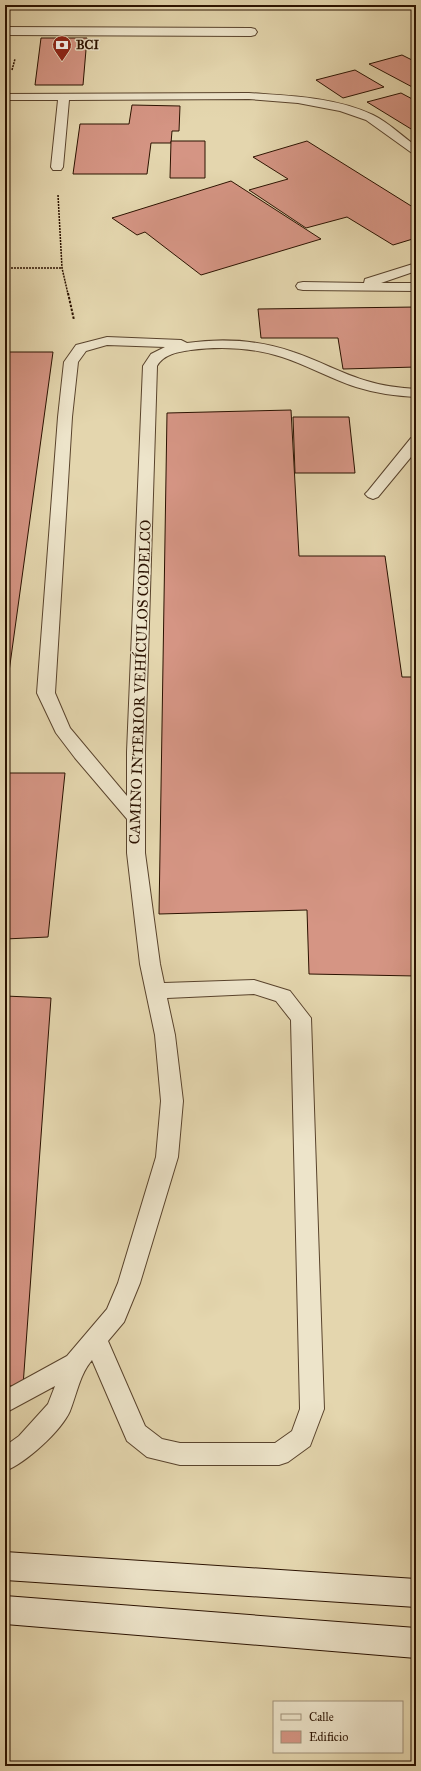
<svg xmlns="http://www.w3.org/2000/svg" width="421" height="1771" font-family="'IM FELL Great Primer',serif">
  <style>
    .building { fill: #d59584; stroke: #2b1200 }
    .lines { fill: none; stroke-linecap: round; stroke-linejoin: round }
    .lane-casing { stroke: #59432c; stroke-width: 2 }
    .street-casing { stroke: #59432c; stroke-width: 2 }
    .secondary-casing { stroke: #2b1200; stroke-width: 2 }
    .path-far1 { stroke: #2b1200; stroke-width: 1.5; stroke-dasharray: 2 1; stroke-linecap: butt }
    .path { stroke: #2b1200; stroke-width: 2; stroke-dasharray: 2.5 1.5; stroke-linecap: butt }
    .lane { fill: #ede4ca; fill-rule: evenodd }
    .street { fill: #ede4ca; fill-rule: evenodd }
    .secondary { fill: #ede4ca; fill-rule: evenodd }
    .labels { text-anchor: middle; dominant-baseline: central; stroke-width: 3; stroke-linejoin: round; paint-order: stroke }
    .far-poi-label { font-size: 13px; font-weight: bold; fill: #2b1200; stroke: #ede4ca; text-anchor: start }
    .street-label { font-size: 15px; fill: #2b1200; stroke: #ede4ca }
  </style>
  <rect width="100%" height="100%" fill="#e4d6ae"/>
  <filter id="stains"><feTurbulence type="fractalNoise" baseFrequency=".005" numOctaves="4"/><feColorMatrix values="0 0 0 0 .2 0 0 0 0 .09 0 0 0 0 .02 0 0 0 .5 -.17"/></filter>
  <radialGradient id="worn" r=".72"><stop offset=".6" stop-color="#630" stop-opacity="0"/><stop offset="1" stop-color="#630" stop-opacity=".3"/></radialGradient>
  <!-- building -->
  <g class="building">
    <path d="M41 38H87L83 85H35Z"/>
    <path d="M402 55 416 62V89L369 64Z"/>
    <path d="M355 70 384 87 343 98 316 80Z"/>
    <path d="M401 93 416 101V132L367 102Z"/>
    <path d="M132 105 180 106 179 131H172L171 143H151L147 174H73L80 124H129Z"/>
    <path d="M171 141H205V178H170Z"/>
    <path d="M307 141 416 209V238L393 245 347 217 306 228 249 190 288 179 253 157Z"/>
    <path d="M231 181 321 239 201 275 145 232 137 235 112 218Z"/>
    <path d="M416 307V367L343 369 338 338H261L258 309Z"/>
    <path d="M5 352H53L5 701Z"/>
    <path d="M291 410 299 556H385L402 677H416V976L309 974 307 910 159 914 167 413Z"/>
    <path d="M293 417H349L355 473H295Z"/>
    <path d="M5 773H65L48 937 5 939Z"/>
    <path d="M5 996 51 998 23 1386H5Z"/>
  </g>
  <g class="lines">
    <defs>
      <g id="lane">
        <path d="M249 93C290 96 335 97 373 115 388 122 402 136 416 146V155L412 153 366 120 340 111 298 103 249 99 69 100 63 167 61 170H53L51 167 58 100H5V94Z"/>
        <path d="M416 263V271L381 283H416V291L303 290 298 289 296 286 298 283 303 282 364 283 365 279Z"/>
        <path d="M107 337 181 340 187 343C222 338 259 340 293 352 318 360 342 374 367 381 383 386 400 388 416 389V397C396 396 375 393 356 387 331 379 307 365 282 357 254 348 221 346 191 350 178 352 164 354 157 366L145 752V853L160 964 164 983 254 980 290 991 311 1018 324 1409 310 1446 288 1462 279 1465H180L147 1457 127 1441 92 1360C80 1374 77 1393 70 1411 61 1431 26 1463 5 1471V1446L19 1436 48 1404 55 1386 5 1413V1390L67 1356 107 1309 118 1283 156 1157 161 1101 155 1035 140 964 127 853V819L75 758 56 733 37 693 58 417 64 362 76 345ZM107 345 165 347 151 354 143 366 127 752V796L70 728 55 693 72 417 78 362 86 351ZM254 994 276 1001 291 1020 300 1409 292 1431 275 1443H180L162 1439 145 1426 108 1341 124 1322 140 1283 178 1157 183 1101 175 1035 167 998Z"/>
        <path d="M416 437V451L378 497 373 499 368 497 365 494 368 491 411 438Z"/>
      </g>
      <path id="street" d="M5 27 251 28 255 29 257 32 255 35 251 36 5 35Z"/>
      <g id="secondary">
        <path d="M5 1552 416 1579V1607L5 1580Z"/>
        <path d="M5 1596 416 1628V1658L5 1624Z"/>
      </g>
    </defs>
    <!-- lane casing -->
    <use href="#lane" class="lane-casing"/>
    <!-- street casing -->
    <use href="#street" class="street-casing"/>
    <!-- secondary casing -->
    <use href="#secondary" class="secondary-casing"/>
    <!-- path-far1 -->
    <g class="path-far1">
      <path d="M12 70 15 59"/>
      <path d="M58 195 62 268 68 294"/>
      <path d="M5 268H62"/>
    </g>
    <!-- path -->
    <path class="path" d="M68 293 74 320"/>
    <!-- lane -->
    <use href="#lane" class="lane"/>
    <!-- street -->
    <use href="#street" class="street"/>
    <!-- secondary -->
    <use href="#secondary" class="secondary"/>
  </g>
  <!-- icons -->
  <defs>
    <symbol id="bank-pin" viewBox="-11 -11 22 30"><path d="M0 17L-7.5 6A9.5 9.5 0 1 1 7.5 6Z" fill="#8f2418" stroke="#ede4ca"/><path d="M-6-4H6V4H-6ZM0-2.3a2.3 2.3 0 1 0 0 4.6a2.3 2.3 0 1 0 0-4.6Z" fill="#fff"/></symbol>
  </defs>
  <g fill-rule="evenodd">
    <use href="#bank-pin" x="51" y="34" width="22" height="30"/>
  </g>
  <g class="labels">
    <!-- far-poi labels -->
    <g class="far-poi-label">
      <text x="76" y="45">BCI</text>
    </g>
    <!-- street labels -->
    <g class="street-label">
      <text transform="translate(140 682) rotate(-88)">CAMINO INTERIOR VEHÍCULOS CODELCO</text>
    </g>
  </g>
  <!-- margin -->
  <rect width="421" height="1771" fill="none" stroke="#e4d6ae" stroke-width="20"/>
  <rect x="6" y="6" width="409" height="1759" fill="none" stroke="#2b1200" stroke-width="2"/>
  <rect x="10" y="10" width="401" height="1751" fill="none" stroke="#2b1200"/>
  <!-- legend -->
  <rect x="273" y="1701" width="130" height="52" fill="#ede4ca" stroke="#9f9079"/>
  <rect x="281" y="1714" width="20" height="6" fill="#ede4ca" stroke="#9f9079"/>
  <text x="309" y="1721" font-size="12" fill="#2b1200">Calle</text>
  <rect x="281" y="1731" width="20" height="12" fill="#d59584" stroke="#9f9079"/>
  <text x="309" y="1741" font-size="12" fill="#2b1200">Edificio</text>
  <rect width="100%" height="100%" filter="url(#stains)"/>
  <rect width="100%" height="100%" fill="url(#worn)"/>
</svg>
